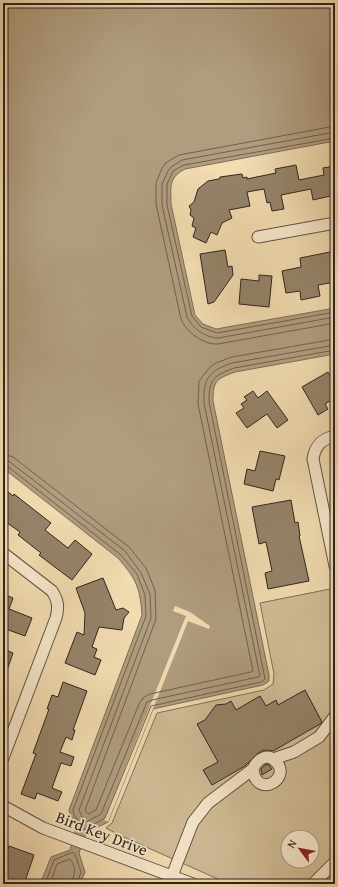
<svg xmlns="http://www.w3.org/2000/svg" width="338" height="887" font-family="'Gentium Book Plus',serif">
<rect width="100%" height="100%" fill="#f2dcb1"/>
<filter id="stains"><feTurbulence type="fractalNoise" baseFrequency=".005" numOctaves="4"/><feColorMatrix values="0 0 0 0 .2 0 0 0 0 .09 0 0 0 0 .02 0 0 0 .5 -.17"/></filter>
<radialGradient id="worn" r=".72"><stop offset=".6" stop-color="#630" stop-opacity="0"/><stop offset="1" stop-color="#630" stop-opacity=".3"/></radialGradient>
<path fill="#d1bd98" stroke="#80705b" fill-rule="evenodd" d="M335,588V865L318,884H229L117,834L106,828L112,823L157,713L264,690L273,684L274,674L260,603ZM288,837H312V861H288Z"/>
<path fill="#b09d7f" stroke="#7d6c58" d="M3,3H335V141L185,169C168,178 171,187 171,204L195,315L203,324L216,329L335,308V354L235,372C216,379 213,381 213,401L269,675V681L263,685L153,709L108,822L86,833L79,853L85,872L80,884H40L51,857L70,850C72,842 77,832 75,824C75,820 70,816 69,810L142,615C140,587 136,579 118,558L3,468Z"/>
<polygon fill="#f2dcb1" points="175,606 190,612 210,626 209,629 188,621 108,822 104,820 186,616 173,611"/>
<g fill="none" stroke-linecap="round" stroke-linejoin="round">
<g stroke="#70604e" stroke-width="1">
<path d="M335,126L179,155L167,162L162,168L156,183V204L181,319C186,332 204,345 218,344L335,323"/>
<path d="M335,132L182,160L171,167L168,171L162,184V205L187,317C192,328 206,338 218,338L335,317"/>
<polyline points="335,138 184,165 173,171 167,184 167,205 192,316 201,327 217,333 335,312"/>
<polyline points="3,454 13,457 129,547 146,568 155,590 156,619 85,810 87,813 89,814 96,810 139,704 143,698 150,694 251,672 253,671 198,404 199,381 210,367 216,363 232,357 335,339"/>
<path d="M3,460L10,462L125,551L141,573L150,594L151,618L79,810L84,821L86,822L101,814L147,702L152,700L258,677L260,676L204,403C203,378 209,371 232,363L335,345"/>
<path d="M3,465L7,466L121,555L137,574L145,595L146,616L73,810L74,815L79,822V830L82,831L105,818L151,706L261,682L265,679L209,402C209,379 213,376 234,368L335,350"/>
<polyline points="45,884 54,860 73,852 75,854 81,872 77,884"/>
<path d="M50,884L57,864L70,859C78,869 73,874 72,884"/>
</g>
</g>
<g fill="#95836a" stroke="#30231e">
<polygon points="296,165 299,180 324,175 323,168 335,166 335,195 313,200 311,189 281,195 284,209 272,211 270,202 267,203 264,189 247,192 250,206 229,210 232,218 222,223 217,235 211,232 206,243 193,237 196,228 192,226 194,218 190,215 191,210 189,206 194,202 198,189 208,181 219,179 220,177 242,174 243,178 247,177 247,179 276,173 275,169"/>
<polygon points="225,250 228,267 232,266 233,275 214,302 208,304 200,254"/>
<polygon points="335,251 335,282 318,285 320,296 301,300 300,291 286,293 282,271 301,267 300,258"/>
<polygon points="259,275 272,276 269,307 239,304 241,279 259,281"/>
<polygon points="328,372 335,384 335,398 325,404 328,409 318,415 302,387"/>
<polygon points="253,391 258,398 267,391 288,420 277,428 267,414 247,428 236,413 244,408 241,404 247,400 244,397"/>
<polygon points="260,451 285,456 279,480 276,479 273,491 244,484 247,469 255,471"/>
<polygon points="3,488 13,496 14,494 51,523 45,530 68,548 75,540 92,554 72,580 39,555 41,553 18,535 20,532 3,520"/>
<polygon points="291,500 295,523 298,522 300,536 299,536 309,581 268,589 265,573 272,571 266,542 259,544 252,507"/>
<polygon points="103,578 116,610 123,608 129,612 124,618 122,630 99,627 92,647 97,649 94,657 101,660 95,675 65,663 77,632 84,635 85,613 76,588"/>
<polygon points="3,594 13,598 9,609 32,618 25,636 3,628"/>
<polygon points="3,649 13,653 4,679 3,679"/>
<polygon points="63,682 87,691 73,730 75,730 72,740 66,737 60,752 74,757 71,766 61,763 52,788 62,792 58,801 37,793 35,799 21,794 36,754 33,753 49,709 47,709 52,695 58,697"/>
<polygon points="305,690 322,722 320,724 273,751 264,750 258,753 245,766 212,785 203,770 218,762 197,724 205,720 216,705 226,704 231,701 236,710 260,696 266,706 276,700 278,705"/>
<polygon points="268,764 272,769 262,775 261,769 265,765"/>
<polygon points="9,846 34,855 24,884 10,884 3,881 3,863"/>
</g>
<g fill="none" stroke-linecap="round" stroke-linejoin="round">
<defs>
<g id="minor">
<polyline points="258,237 335,223"/>
<path d="M335,436C321,439 315,446 313,459L335,566"/>
<path d="M3,553L52,591C58,600 59,607 56,618L3,758"/>
<polyline points="273,759 294,752 319,737 335,716"/>
<polyline points="3,806 43,828 193,884"/>
<path d="M172,876L193,822L208,803L253,769C257,760 266,753 274,760C295,777 256,801 253,769"/>
<polyline points="313,884 335,862"/>
</g>
</defs>
<use href="#minor" stroke="#605143" stroke-width="13"/>
<use href="#minor" stroke="#f7e8cc" stroke-width="11"/>
</g>
<g text-anchor="middle" dominant-baseline="central" stroke-width="3.5" stroke-linejoin="round" paint-order="stroke">
<g font-size="16" fill="#30231e" stroke="#f7e8cc">
<text transform="translate(102 833) rotate(21)">Bird Key Drive</text>
</g>
</g>
<rect width="338" height="887" fill="none" stroke="#f2dcb1" stroke-width="16"/>
<rect x="4" y="4" width="330" height="879" fill="none" stroke="#30231e" stroke-width="2"/>
<rect x="8" y="8" width="322" height="871" fill="none" stroke="#30231e"/>
<g transform="translate(300 849) rotate(302)"><circle r="19" fill="#f7e8cc" stroke="#a79986"/>
<path d="M0-3L7 15L0 10L-7 15Z" fill="#8f2418"/>
<text y="-6" font-size="11" font-weight="bold" text-anchor="middle" fill="#30231e">N</text>
</g>
<rect width="100%" height="100%" filter="url(#stains)"/>
<rect width="100%" height="100%" fill="url(#worn)"/>
</svg>
